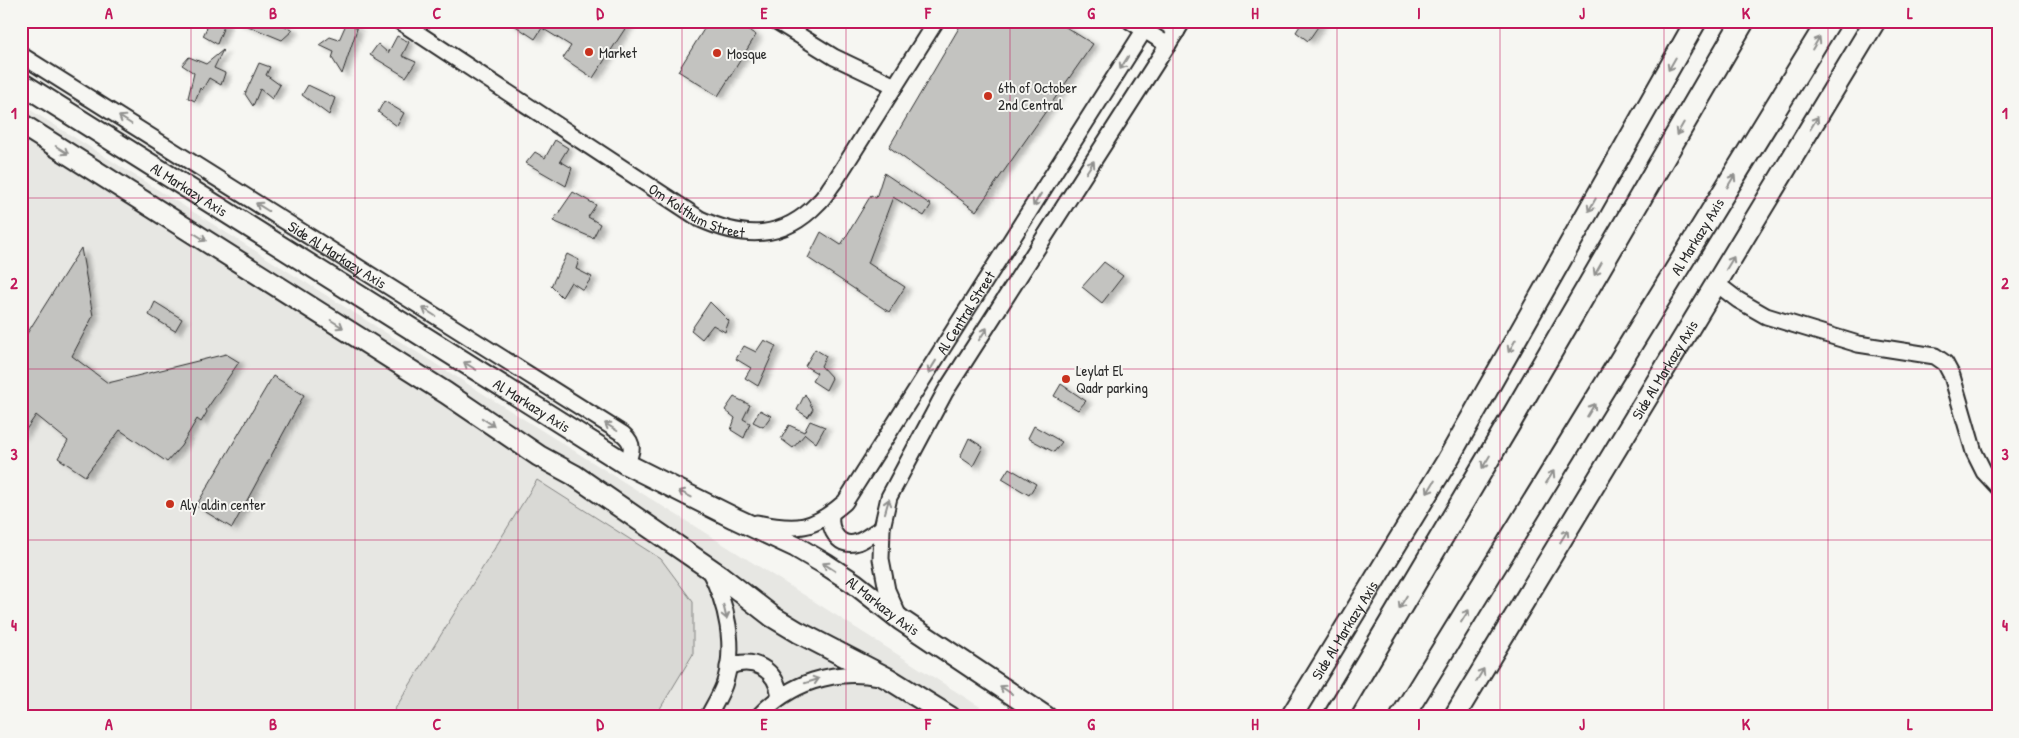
<svg xmlns="http://www.w3.org/2000/svg" width="2019" height="738" font-family="'Patrick Hand',sans-serif">
<defs>
<filter id="shadow"><feDropShadow dx="5.5" dy="3" stdDeviation="2.5" flood-color="#0004"/></filter>
</defs>
<rect width="100%" height="100%" fill="#f6f6f2"/>
<filter id="ink" filterUnits="userSpaceOnUse"><feTurbulence type="fractalNoise" baseFrequency=".02" numOctaves="2"/><feDisplacementMap in="SourceGraphic" scale="10" xChannelSelector="R" yChannelSelector="G"/><feConvolveMatrix kernelMatrix="1 2 1 2 8 2 1 2 1" color-interpolation-filters="sRGB"/></filter>
<g filter="url(#ink)">
<polygon fill="#e7e7e3" points="21,104 801,593 996,717 21,717"/>
<polygon fill="#d9d9d5" stroke="#828280" points="537,480 661,559 693,602 693,654 655,717 390,717"/>
<g fill="#c3c3c0" stroke="#2b2b2b" filter="url(#shadow)">
<polygon points="210,21 226,21 217,44 203,36"/>
<polygon points="236,21 275,21 293,30 282,40"/>
<polygon points="508,21 630,21 593,78 563,58 571,46 542,28 535,39"/>
<polygon points="709,21 735,21 756,35 718,96 678,71"/>
<polygon points="963,21 1056,21 1093,44 976,211 889,147"/>
<polygon points="1303,21 1322,21 1308,41 1296,32"/>
<polygon points="347,22 357,29 342,74 332,58 334,52 319,45 330,37 339,40"/>
<polygon points="397,36 409,42 402,56 416,62 406,77 370,55 378,44 388,53"/>
<polygon points="223,50 214,68 225,73 221,85 209,78 202,90 200,88 195,101 188,98 194,73 182,65 189,57 206,64"/>
<polygon points="259,63 270,67 266,75 280,85 272,99 260,89 253,106 245,94"/>
<polygon points="308,85 335,98 329,115 302,95"/>
<polygon points="384,101 404,113 397,126 378,112"/>
<polygon points="555,140 568,148 560,161 572,168 566,186 526,163 535,152 545,158"/>
<polygon points="884,173 931,205 924,216 893,197 868,263 905,287 889,312 808,258 821,232 841,245 871,195 876,198"/>
<polygon points="573,192 596,205 588,217 600,224 593,238 553,221"/>
<polygon points="81,248 93,316 72,356 108,383 226,354 239,362 206,410 207,412 201,422 197,419 181,446 167,462 120,430 85,476 58,458 68,441 36,415 21,437 21,343"/>
<polygon points="567,254 579,260 576,269 592,277 583,290 571,282 562,297 551,286"/>
<polygon points="1104,262 1123,276 1102,303 1082,287"/>
<polygon points="155,302 182,319 175,331 149,315"/>
<polygon points="710,302 729,321 725,332 713,325 702,339 691,330"/>
<polygon points="764,340 776,346 758,386 745,378 751,368 736,359 744,346 756,352"/>
<polygon points="815,349 826,356 821,366 832,378 826,390 812,381 817,373 805,366"/>
<polygon points="273,376 304,395 232,528 196,506"/>
<polygon points="1061,384 1086,401 1078,410 1054,396"/>
<polygon points="805,394 813,409 808,417 797,410"/>
<polygon points="734,397 750,405 743,419 750,423 744,438 731,430 735,418 725,410"/>
<polygon points="760,410 771,416 763,427 753,422"/>
<polygon points="810,421 825,427 816,443 805,434 793,448 781,439 789,425 804,432"/>
<polygon points="1034,426 1062,442 1054,452 1028,438"/>
<polygon points="969,438 983,447 973,466 960,457"/>
<polygon points="1009,468 1036,484 1029,495 1002,479"/>
</g>
<g fill="none" stroke-linecap="round" stroke-linejoin="round">
<defs>
<g id="minor">
<path id="s1" d="M399,21L700,219C744,239 783,240 818,203C825,197 829,188 835,181L936,21"/>
<polyline points="776,21 834,57 895,86"/>
<polyline points="1130,21 1168,45"/>
<polyline points="1162,21 1177,31"/>
<path id="s2" d="M21,55L623,434C635,444 632,452 626,464"/>
<polyline points="1717,284 1738,300 1766,316 1858,344 1935,356 1945,363 1952,376 1974,452 1984,472 1998,487"/>
<path d="M831,515C829,530 839,549 858,542C866,539 874,532 882,528"/>
<path id="s3" d="M757,523C797,531 813,530 845,502L1150,21"/>
<path d="M708,568C727,603 737,647 724,685C720,696 713,707 708,717"/>
<polyline points="899,617 887,590 881,559 882,528 889,497 945,392 1183,21"/>
<path d="M728,667C753,656 776,669 780,696"/>
<path d="M758,717C789,683 834,668 879,677"/>
</g>
<g id="major">
<path id="s4" d="M21,83L626,464L734,518L796,547L825,564L854,583L901,620L1046,717"/>
<polyline points="21,124 446,393 539,456 574,475 719,575 773,617 798,632 889,679 950,717"/>
<path id="s5" d="M1291,717L1447,461L1696,21"/>
<path id="s6" d="M1454,717L1875,21"/>
</g>
<g id="highway">
<polyline points="1335,717 1511,420 1743,21"/>
<path id="s7" d="M1402,717L1829,21"/>
</g>
</defs>
<use href="#minor" stroke="#2b2b2b" stroke-width="19"/>
<use href="#major" stroke="#2b2b2b" stroke-width="24"/>
<use href="#highway" stroke="#2b2b2b" stroke-width="26"/>
<use href="#minor" stroke="#f6f6f2" stroke-width="15"/>
<use href="#major" stroke="#f6f6f2" stroke-width="20"/>
<use href="#highway" stroke="#f6f6f2" stroke-width="22"/>
</g>
<defs><path id="oneway-shaft" d="M-6 0H5M1.5-3L5.5 0L1.5 3" fill="none" stroke-width="1.6" stroke-linecap="round" stroke-linejoin="round" transform="scale(1.25)"/></defs>
<g stroke="#90908e">
<use href="#oneway-shaft" transform="translate(1816 43) rotate(-59)"/>
<use href="#oneway-shaft" transform="translate(1124 63) rotate(122)"/>
<use href="#oneway-shaft" transform="translate(1672 64) rotate(120)"/>
<use href="#oneway-shaft" transform="translate(125 120) rotate(-148)"/>
<use href="#oneway-shaft" transform="translate(1814 123) rotate(-59)"/>
<use href="#oneway-shaft" transform="translate(1680 129) rotate(120)"/>
<use href="#oneway-shaft" transform="translate(62 150) rotate(32)"/>
<use href="#oneway-shaft" transform="translate(1090 167) rotate(-57)"/>
<use href="#oneway-shaft" transform="translate(1731 181) rotate(-59)"/>
<use href="#oneway-shaft" transform="translate(1037 200) rotate(122)"/>
<use href="#oneway-shaft" transform="translate(1592 205) rotate(120)"/>
<use href="#oneway-shaft" transform="translate(262 207) rotate(-148)"/>
<use href="#oneway-shaft" transform="translate(200 237) rotate(32)"/>
<use href="#oneway-shaft" transform="translate(1730 263) rotate(-59)"/>
<use href="#oneway-shaft" transform="translate(1598 269) rotate(120)"/>
<use href="#oneway-shaft" transform="translate(429 312) rotate(-148)"/>
<use href="#oneway-shaft" transform="translate(337 324) rotate(32)"/>
<use href="#oneway-shaft" transform="translate(983 334) rotate(-57)"/>
<use href="#oneway-shaft" transform="translate(1512 346) rotate(120)"/>
<use href="#oneway-shaft" transform="translate(470 366) rotate(-148)"/>
<use href="#oneway-shaft" transform="translate(932 367) rotate(122)"/>
<use href="#oneway-shaft" transform="translate(1591 410) rotate(-59)"/>
<use href="#oneway-shaft" transform="translate(488 422) rotate(34)"/>
<use href="#oneway-shaft" transform="translate(611 427) rotate(-148)"/>
<use href="#oneway-shaft" transform="translate(1486 462) rotate(121)"/>
<use href="#oneway-shaft" transform="translate(1550 477) rotate(-58)"/>
<use href="#oneway-shaft" transform="translate(1431 487) rotate(121)"/>
<use href="#oneway-shaft" transform="translate(685 494) rotate(-153)"/>
<use href="#oneway-shaft" transform="translate(887 506) rotate(-74)"/>
<use href="#oneway-shaft" transform="translate(1564 536) rotate(-59)"/>
<use href="#oneway-shaft" transform="translate(829 567) rotate(-147)"/>
<use href="#oneway-shaft" transform="translate(1403 602) rotate(121)"/>
<use href="#oneway-shaft" transform="translate(725 612) rotate(77)"/>
<use href="#oneway-shaft" transform="translate(1465 616) rotate(-58)"/>
<use href="#oneway-shaft" transform="translate(1480 675) rotate(-59)"/>
<use href="#oneway-shaft" transform="translate(812 681) rotate(-17)"/>
<use href="#oneway-shaft" transform="translate(1006 690) rotate(-146)"/>
</g>
</g>
<path fill="none" stroke="#c2185b" stroke-width="1" stroke-opacity="0.55" d="M191,21V717M355,21V717M518,21V717M682,21V717M846,21V717M1010,21V717M1173,21V717M1337,21V717M1500,21V717M1664,21V717M1828,21V717M21,198H1998M21,369H1998M21,540H1998"/>
<g fill="#c8321e" stroke="#f6f6f2" stroke-width="2">
<circle cx="589" cy="52" r="5"/>
<circle cx="717" cy="53" r="5"/>
<circle cx="988" cy="96" r="5"/>
<circle cx="1066" cy="379" r="5"/>
<circle cx="170" cy="504" r="5"/>
</g>
<g text-anchor="middle" dominant-baseline="central" stroke-width="4" stroke-linejoin="round" paint-order="stroke">
<g font-size="15" fill="#2b2b2b" stroke="#f6f6f2" text-anchor="start">
<text x="599" y="52">Market</text>
<text x="727" y="53">Mosque</text>
<text x="998" y="87">6th of October<tspan x="998" dy="17">2nd Central</tspan></text>
<text x="1076" y="370">Leylat El<tspan x="1076" dy="17">Qadr parking</tspan></text>
<text x="180" y="504">Aly aldin center</text>
</g>
<g font-size="15" fill="#2b2b2b" stroke="#f6f6f2">
<text stroke="none"><textPath href="#s4" startOffset="199">Al Markazy Axis</textPath></text>
<text stroke="none"><textPath href="#s1" startOffset="354">Om Kolthum Street</textPath></text>
<text stroke="none"><textPath href="#s7" startOffset="564">Al Markazy Axis</textPath></text>
<text stroke="none"><textPath href="#s2" startOffset="374">Side Al Markazy Axis</textPath></text>
<text stroke="none"><textPath href="#s3" startOffset="320">Al Central Street</textPath></text>
<text stroke="none"><textPath href="#s6" startOffset="406">Side Al Markazy Axis</textPath></text>
<text stroke="none"><textPath href="#s4" startOffset="604">Al Markazy Axis</textPath></text>
<text stroke="none"><textPath href="#s4" startOffset="1009">Al Markazy Axis</textPath></text>
<text stroke="none"><textPath href="#s5" startOffset="102">Side Al Markazy Axis</textPath></text>
</g>
</g>
<rect width="2019" height="738" fill="none" stroke="#f6f6f2" stroke-width="55"/>
<rect x="28" y="28" width="1964" height="682" fill="none" stroke="#c2185b" stroke-width="2"/>
<g font-size="16" text-anchor="middle" font-weight="bold" fill="#c2185b">
<text x="109" y="19">A</text>
<text x="273" y="19">B</text>
<text x="437" y="19">C</text>
<text x="600" y="19">D</text>
<text x="764" y="19">E</text>
<text x="928" y="19">F</text>
<text x="1091" y="19">G</text>
<text x="1255" y="19">H</text>
<text x="1419" y="19">I</text>
<text x="1582" y="19">J</text>
<text x="1746" y="19">K</text>
<text x="1910" y="19">L</text>
<text x="14" y="119">1</text>
<text x="2005" y="119">1</text>
<text x="14" y="289">2</text>
<text x="2005" y="289">2</text>
<text x="14" y="460">3</text>
<text x="2005" y="460">3</text>
<text x="14" y="631">4</text>
<text x="2005" y="631">4</text>
<text x="109" y="730">A</text>
<text x="273" y="730">B</text>
<text x="437" y="730">C</text>
<text x="600" y="730">D</text>
<text x="764" y="730">E</text>
<text x="928" y="730">F</text>
<text x="1091" y="730">G</text>
<text x="1255" y="730">H</text>
<text x="1419" y="730">I</text>
<text x="1582" y="730">J</text>
<text x="1746" y="730">K</text>
<text x="1910" y="730">L</text>
</g>
</svg>
